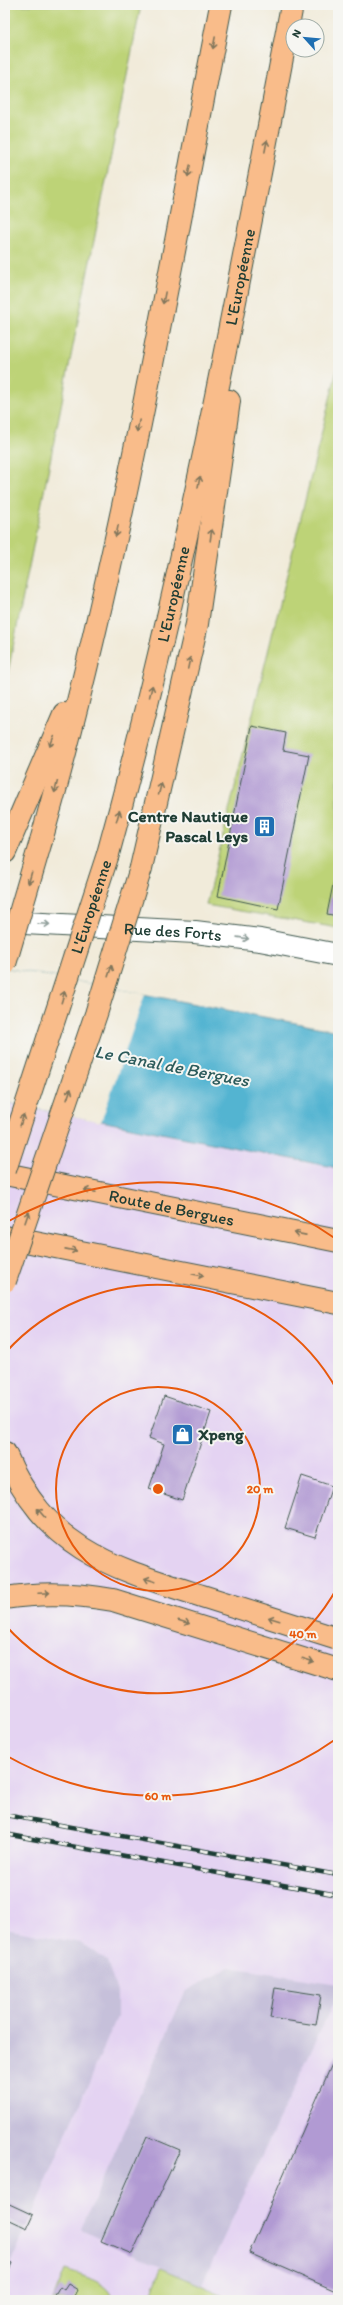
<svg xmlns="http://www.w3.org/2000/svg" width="343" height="2305" font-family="Itim,sans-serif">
<rect width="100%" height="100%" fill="#f6f6f2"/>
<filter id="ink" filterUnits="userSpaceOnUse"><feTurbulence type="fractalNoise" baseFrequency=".025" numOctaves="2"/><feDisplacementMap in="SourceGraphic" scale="8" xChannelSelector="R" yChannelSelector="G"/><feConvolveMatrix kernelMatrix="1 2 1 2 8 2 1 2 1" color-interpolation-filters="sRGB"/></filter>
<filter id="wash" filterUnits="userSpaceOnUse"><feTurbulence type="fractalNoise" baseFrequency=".012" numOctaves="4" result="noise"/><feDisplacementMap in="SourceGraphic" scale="16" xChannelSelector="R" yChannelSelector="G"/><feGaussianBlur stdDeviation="0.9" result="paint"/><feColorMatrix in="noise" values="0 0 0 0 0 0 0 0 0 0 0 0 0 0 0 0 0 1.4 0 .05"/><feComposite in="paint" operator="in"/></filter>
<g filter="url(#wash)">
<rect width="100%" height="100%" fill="#f1ebda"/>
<polygon fill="#e4d3f2" points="5,1102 338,1168 338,2300 5,2300"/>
<g fill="#c6c0da">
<polygon points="5,1929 81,1943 107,1961 117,1992 117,2017 5,2277"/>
<polygon points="229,1967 338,1984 338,1993 201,2286 81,2229 185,1992"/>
</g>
<g fill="#bdd377" stroke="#6e8856">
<polygon points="5,5 141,5 5,687"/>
<polygon points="338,366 338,928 206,905"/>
<polygon points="161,2268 235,2300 149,2300"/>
<path d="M65,2270C82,2276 108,2281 113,2300H53Z"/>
</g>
<polygon fill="#53b4d1" stroke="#397882" points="5,968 338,1031 338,1168 5,1102"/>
<polygon fill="#f1ebda" points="5,968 145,994 101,1122 5,1102"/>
<g id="blocks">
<g fill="#b19ad3">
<polygon points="252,726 286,733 283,750 309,755 278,909 218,896"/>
<polygon points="337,865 338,865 338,916 327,914"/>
<polygon points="164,1396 211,1412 182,1500 149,1489 164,1444 149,1438"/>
<polygon points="302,1476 332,1486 315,1537 285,1528"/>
<polygon points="275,1988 321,1995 316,2025 270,2018"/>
<polygon points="336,2055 338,2056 338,2292 249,2253"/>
<polygon points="147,2136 180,2150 132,2254 101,2241"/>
<polygon points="5,2202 33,2215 27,2228 8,2219 5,2221"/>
<polygon points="5,2260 12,2263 5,2279"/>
<polygon points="68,2284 78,2290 73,2300 53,2299 60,2287 64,2290"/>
</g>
</g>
</g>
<g filter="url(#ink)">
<use href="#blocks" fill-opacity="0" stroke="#3e574d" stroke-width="1"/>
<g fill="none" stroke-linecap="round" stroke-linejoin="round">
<defs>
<g id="minor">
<path id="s1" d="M5,922L195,932L260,940L338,955"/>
</g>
<g id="primary">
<path id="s2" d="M5,1174L338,1241"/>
<polyline points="5,1237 338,1303"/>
</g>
<g id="motorway">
<path d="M41,841C119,566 167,284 221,5"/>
<polyline points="5,852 64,714"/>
<path id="s3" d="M108,854C185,575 238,290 292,5"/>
<polyline points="141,868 197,624 229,401"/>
<path d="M5,1453C46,1549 110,1567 202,1596C247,1610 293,1625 338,1639"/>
<path d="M5,1598C42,1592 76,1593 113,1600L338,1670"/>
</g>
</defs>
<use href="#minor" stroke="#3e574d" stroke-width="24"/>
<use href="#primary" stroke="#3e574d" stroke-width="24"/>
<use href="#motorway" stroke="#3e574d" stroke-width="24"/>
<use href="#minor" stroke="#fff" stroke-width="22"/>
<use href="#primary" stroke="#f9bc8a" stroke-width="22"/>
<use href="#motorway" stroke="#f9bc8a" stroke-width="22"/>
<defs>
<g id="rail">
<polyline points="5,1815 338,1875"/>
<polyline points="5,1834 338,1895"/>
</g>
</defs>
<use href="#rail" stroke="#1f3d34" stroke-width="4.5"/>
<use href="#rail" stroke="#f6f6f2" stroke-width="3" stroke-dasharray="9" stroke-linecap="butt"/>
<defs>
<g id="motorway-bridge">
<polyline points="5,964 41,841"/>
<path id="s4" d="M5,1170L108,854"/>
<polyline points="5,1281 96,1014 141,868"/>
</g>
</defs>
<use href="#motorway-bridge" stroke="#3e574d" stroke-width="24" stroke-linecap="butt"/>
<use href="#motorway-bridge" stroke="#f9bc8a" stroke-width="22"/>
</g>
<defs><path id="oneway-shaft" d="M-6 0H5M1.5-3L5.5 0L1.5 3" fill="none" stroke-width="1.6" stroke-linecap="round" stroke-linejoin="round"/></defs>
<g stroke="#81765b">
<use href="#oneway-shaft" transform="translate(214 43) rotate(101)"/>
<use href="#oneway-shaft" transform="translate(266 146) rotate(-79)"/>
<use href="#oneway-shaft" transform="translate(189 171) rotate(101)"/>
<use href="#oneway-shaft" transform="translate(164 298) rotate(101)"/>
<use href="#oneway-shaft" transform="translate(138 426) rotate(101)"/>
<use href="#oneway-shaft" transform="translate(199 482) rotate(-79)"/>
<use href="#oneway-shaft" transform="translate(117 531) rotate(102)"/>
<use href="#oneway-shaft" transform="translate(211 535) rotate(-82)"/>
<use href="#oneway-shaft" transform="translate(189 663) rotate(-78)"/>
<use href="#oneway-shaft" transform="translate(151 691) rotate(-76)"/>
<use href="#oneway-shaft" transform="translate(52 741) rotate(113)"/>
<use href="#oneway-shaft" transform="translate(56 787) rotate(104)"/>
<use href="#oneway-shaft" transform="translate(160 789) rotate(-76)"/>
<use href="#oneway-shaft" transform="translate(118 816) rotate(-74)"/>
<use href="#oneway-shaft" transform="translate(30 878) rotate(106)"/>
<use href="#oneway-shaft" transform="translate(110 971) rotate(-72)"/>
<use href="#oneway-shaft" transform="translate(63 997) rotate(-73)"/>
<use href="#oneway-shaft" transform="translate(69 1094) rotate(-71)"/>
<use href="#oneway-shaft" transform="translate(22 1120) rotate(-72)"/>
<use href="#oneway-shaft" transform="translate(90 1191) rotate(-169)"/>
<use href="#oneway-shaft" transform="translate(27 1217) rotate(-71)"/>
<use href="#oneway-shaft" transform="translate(300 1234) rotate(-169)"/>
<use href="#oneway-shaft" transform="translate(71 1250) rotate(11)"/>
<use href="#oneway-shaft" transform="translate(198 1275) rotate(11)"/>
<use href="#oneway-shaft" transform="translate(41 1513) rotate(-131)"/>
<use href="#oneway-shaft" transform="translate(150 1580) rotate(-163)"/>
<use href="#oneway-shaft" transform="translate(44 1593) rotate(-3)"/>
<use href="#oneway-shaft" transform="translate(274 1619) rotate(-163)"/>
<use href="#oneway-shaft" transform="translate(184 1622) rotate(17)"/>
<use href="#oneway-shaft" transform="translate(308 1660) rotate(17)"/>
</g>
<g stroke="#8f9e9a">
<use href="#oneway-shaft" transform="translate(44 924) rotate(3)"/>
<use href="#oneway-shaft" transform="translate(243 938) rotate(8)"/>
</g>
</g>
<g fill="none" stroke="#e8590c" stroke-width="2">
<circle cx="158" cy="1489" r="102"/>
<path d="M337 1588A205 205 0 0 1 6 1626M6 1352A205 205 0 0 1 337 1390"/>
<path d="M336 1739A307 307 0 0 1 7 1756M7 1222A307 307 0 0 1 336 1239"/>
</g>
<defs>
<symbol id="building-square" viewBox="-11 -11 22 22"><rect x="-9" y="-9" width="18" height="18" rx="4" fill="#1f6fb2" stroke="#f6f6f2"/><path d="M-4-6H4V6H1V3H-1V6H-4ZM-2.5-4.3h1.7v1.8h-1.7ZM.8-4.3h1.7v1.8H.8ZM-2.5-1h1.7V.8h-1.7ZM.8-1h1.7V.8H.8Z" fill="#fff"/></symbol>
<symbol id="shop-square" viewBox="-11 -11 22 22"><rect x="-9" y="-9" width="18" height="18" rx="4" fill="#1f6fb2" stroke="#f6f6f2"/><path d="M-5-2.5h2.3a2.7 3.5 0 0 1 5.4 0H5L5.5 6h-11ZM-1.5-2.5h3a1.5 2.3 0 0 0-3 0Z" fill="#fff"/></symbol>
</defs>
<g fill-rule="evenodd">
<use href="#building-square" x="252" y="814" width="25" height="25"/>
<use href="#shop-square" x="170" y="1422" width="25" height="25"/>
</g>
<g text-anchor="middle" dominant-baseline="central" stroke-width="4" stroke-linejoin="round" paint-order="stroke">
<g font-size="17" fill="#1f3d34" stroke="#f6f6f2">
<text stroke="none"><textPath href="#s3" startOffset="592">L'Européenne</textPath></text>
<text stroke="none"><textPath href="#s3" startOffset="268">L'Européenne</textPath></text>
<text stroke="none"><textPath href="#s4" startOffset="277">L'Européenne</textPath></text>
<text stroke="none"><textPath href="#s1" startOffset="168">Rue des Forts</textPath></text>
<text stroke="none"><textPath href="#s2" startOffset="170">Route de Bergues</textPath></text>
</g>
<g font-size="17" font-weight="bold" fill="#1f3d34" stroke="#f6f6f2" text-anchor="end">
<text x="248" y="816">Centre Nautique<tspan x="248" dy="20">Pascal Leys</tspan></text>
<text x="198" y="1434" text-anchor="start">Xpeng</text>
</g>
<g font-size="18" font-style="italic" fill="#2c5b5b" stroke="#f6f6f2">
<text transform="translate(172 1066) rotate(11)">Le Canal de Bergues</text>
</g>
</g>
<circle cx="158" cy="1489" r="6" fill="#e8590c" stroke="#f6f6f2" stroke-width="2"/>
<g font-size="12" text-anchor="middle" font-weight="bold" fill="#e8590c" stroke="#f6f6f2" stroke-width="4" stroke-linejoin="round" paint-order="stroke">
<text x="260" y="1493">20 m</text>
<text x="303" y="1638">40 m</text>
<text x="158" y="1800">60 m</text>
</g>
<rect width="343" height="2305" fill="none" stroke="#f6f6f2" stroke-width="20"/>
<g transform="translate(305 38) rotate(297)"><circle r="19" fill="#f6f6f2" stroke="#a0aca6"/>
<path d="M0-3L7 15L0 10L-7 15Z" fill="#1f6fb2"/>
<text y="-6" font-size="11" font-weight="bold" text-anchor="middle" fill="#1f3d34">N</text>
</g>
</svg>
